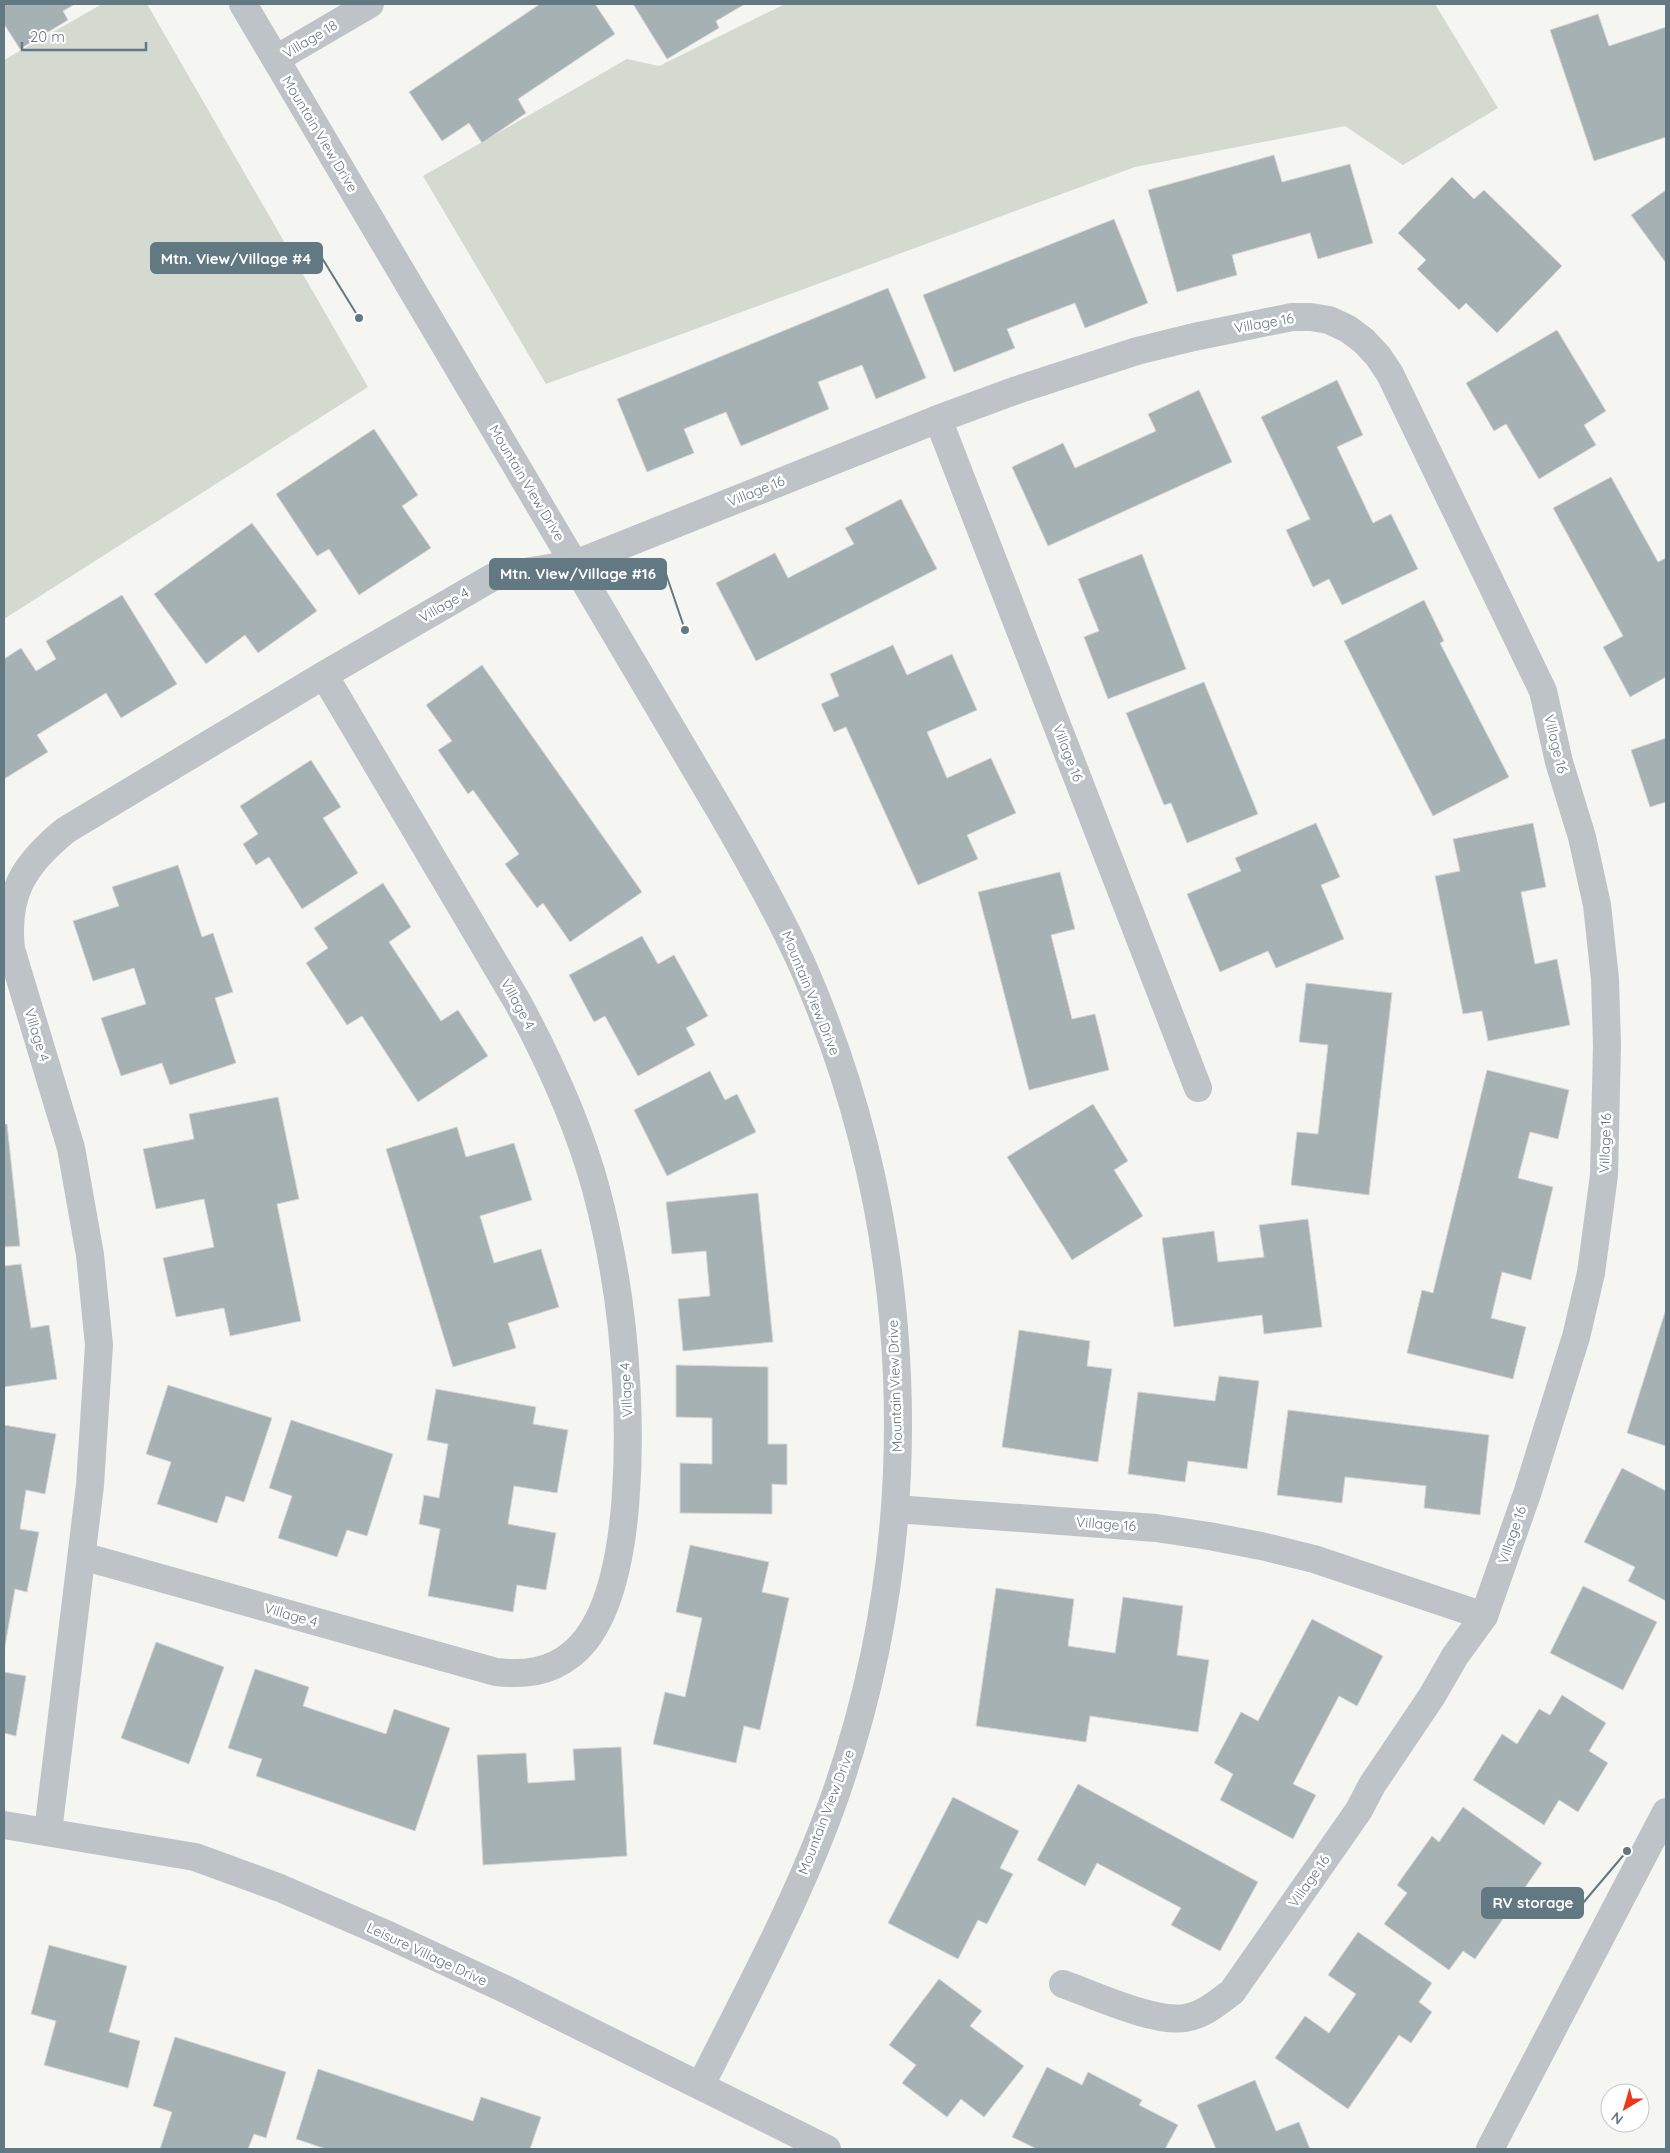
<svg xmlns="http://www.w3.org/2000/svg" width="1670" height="2153" font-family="Quicksand,sans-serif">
<rect width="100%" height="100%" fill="#f5f5f1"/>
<g fill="#d5dad0">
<polygon points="102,4 147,4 368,387 4,619 4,60"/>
<polygon points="785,4 1435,4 1498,108 1403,165 1345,126 1135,167 546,384 423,176 627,59 659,66"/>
</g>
<g fill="#a6b1b4" stroke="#d6d6d4">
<polygon points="4,4 75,4 63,11 68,20 20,49 4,24"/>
<polygon points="540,4 595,4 615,34 518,99 526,113 482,143 469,123 442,141 409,92"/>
<polygon points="633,4 745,4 716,21 719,28 667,59"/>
<polygon points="1598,14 1609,46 1666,27 1666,137 1594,161 1550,30"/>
<polygon points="1274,155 1282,182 1350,164 1373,243 1318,259 1310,233 1232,255 1237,275 1177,292 1148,190"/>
<polygon points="1452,177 1474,199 1484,190 1562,266 1497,333 1466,303 1459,310 1417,269 1426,260 1398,233"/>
<polygon points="1666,190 1666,263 1631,215"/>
<polygon points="1114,219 1148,303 1085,328 1075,303 1007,329 1015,348 954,372 923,295"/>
<polygon points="888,288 926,378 876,399 862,365 818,382 829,409 741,446 726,412 684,429 694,453 647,472 617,399"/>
<polygon points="1557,330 1606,411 1584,425 1596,445 1539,479 1506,424 1494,431 1466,383"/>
<polygon points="1337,380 1363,435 1337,447 1373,523 1391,514 1418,569 1342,605 1329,579 1313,587 1286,530 1310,519 1261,417"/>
<polygon points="1199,390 1232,462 1048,546 1012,467 1063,443 1075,468 1156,431 1148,414"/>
<polygon points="374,429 418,495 402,506 431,548 359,595 329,549 317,556 276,494"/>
<polygon points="1611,477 1658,562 1666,558 1666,677 1630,697 1603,647 1623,636 1553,508"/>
<polygon points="901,499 937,569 756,661 716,583 775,553 788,578 854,544 845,528"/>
<polygon points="252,523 317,611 258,653 245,635 206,664 154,594"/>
<polygon points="1142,554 1186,669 1108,699 1084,637 1099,631 1078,579"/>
<polygon points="122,595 177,684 121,718 106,693 37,735 48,752 4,779 4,659 21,648 36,671 56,659 46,641"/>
<polygon points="1424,600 1444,641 1440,643 1509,777 1433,816 1344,641"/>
<polygon points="893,645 907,675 952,654 977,710 927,732 947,778 991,758 1016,813 967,835 978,859 918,885 846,727 834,732 821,704 839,696 830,674"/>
<polygon points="482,665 642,892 570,942 543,903 537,908 505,864 519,854 473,790 468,794 438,750 452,741 426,705"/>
<polygon points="1204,682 1258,814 1187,843 1171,803 1164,805 1126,713"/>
<polygon points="1666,738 1666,802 1650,807 1631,750"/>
<polygon points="311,760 341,807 323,818 358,873 302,909 269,857 256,865 243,844 258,834 240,806"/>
<polygon points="1316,823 1340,877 1321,885 1344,939 1276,968 1268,951 1220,972 1187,894 1241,871 1235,858"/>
<polygon points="1533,823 1546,887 1521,892 1535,964 1557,959 1570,1025 1488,1041 1482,1011 1463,1014 1435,876 1460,871 1453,839"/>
<polygon points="178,865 202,937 213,933 233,992 215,998 236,1063 170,1085 162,1063 121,1076 101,1018 146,1004 134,968 93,981 73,921 119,906 112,887"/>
<polygon points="1060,872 1075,929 1051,935 1072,1019 1095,1014 1109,1070 1029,1090 978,892"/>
<polygon points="383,883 411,927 389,942 441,1021 458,1010 488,1056 418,1102 362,1016 347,1025 306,963 328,948 314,928"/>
<polygon points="642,936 658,964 674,955 708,1016 686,1028 695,1045 638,1076 605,1016 594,1022 569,975"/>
<polygon points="1306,983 1392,993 1369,1195 1291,1185 1297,1132 1318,1134 1328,1045 1299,1042"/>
<polygon points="1487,1070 1569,1090 1558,1139 1530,1132 1518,1178 1553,1187 1531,1280 1502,1272 1491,1318 1526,1327 1513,1379 1407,1353 1422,1290 1433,1293"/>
<polygon points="710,1071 725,1100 737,1094 756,1132 667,1176 634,1110"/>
<polygon points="278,1097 299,1199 277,1204 301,1321 230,1336 224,1308 176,1317 163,1258 214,1247 204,1199 156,1209 143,1149 194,1139 189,1114"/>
<polygon points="1093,1104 1128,1161 1114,1170 1143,1216 1072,1260 1007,1157"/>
<polygon points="4,1124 7,1124 20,1246 4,1247"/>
<polygon points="457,1127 466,1157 514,1143 532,1200 480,1216 494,1263 541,1249 559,1307 508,1323 516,1348 453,1367 386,1149"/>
<polygon points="758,1193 773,1342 683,1351 678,1299 710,1296 706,1251 672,1254 666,1202"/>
<polygon points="1308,1219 1322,1327 1264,1334 1262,1315 1174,1327 1162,1238 1214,1231 1218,1262 1264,1257 1259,1225"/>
<polygon points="21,1264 31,1328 49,1325 57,1379 4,1387 4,1266"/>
<polygon points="1666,1309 1666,1446 1627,1433"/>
<polygon points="1019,1330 1090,1341 1087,1366 1112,1369 1098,1462 1002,1447"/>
<polygon points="676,1365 768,1367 768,1444 787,1444 787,1485 772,1484 772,1514 680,1513 680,1463 712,1464 712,1418 676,1417"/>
<polygon points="1219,1376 1259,1381 1247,1469 1188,1461 1185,1482 1128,1474 1138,1392 1215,1401"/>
<polygon points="168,1385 272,1418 244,1502 226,1496 217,1523 157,1504 171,1462 146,1454"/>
<polygon points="436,1389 536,1407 533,1424 568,1430 557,1493 514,1486 508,1524 556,1533 546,1590 517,1585 513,1612 428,1596 440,1529 419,1524 424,1495 439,1498 448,1444 427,1440"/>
<polygon points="1288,1410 1489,1435 1480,1515 1424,1508 1426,1486 1345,1477 1342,1503 1277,1495"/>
<polygon points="291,1420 393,1454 367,1536 347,1530 337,1557 278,1538 292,1496 269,1488"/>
<polygon points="4,1425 56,1434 45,1494 26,1490 20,1529 39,1532 27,1592 15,1589 4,1652"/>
<polygon points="1622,1468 1666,1491 1666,1601 1628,1581 1635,1567 1584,1542"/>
<polygon points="690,1545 769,1562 762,1592 789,1598 760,1730 744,1726 736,1763 653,1744 665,1692 685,1697 702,1618 676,1612"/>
<polygon points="1583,1586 1657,1622 1623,1690 1550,1653"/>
<polygon points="996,1588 1074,1599 1068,1646 1115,1653 1123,1597 1183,1606 1177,1655 1209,1660 1198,1732 1090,1716 1086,1742 976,1726"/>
<polygon points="1312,1619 1383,1656 1357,1706 1339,1696 1293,1784 1316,1795 1293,1839 1220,1800 1233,1774 1214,1763 1241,1712 1258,1721"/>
<polygon points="156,1642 224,1667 189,1764 121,1738"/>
<polygon points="255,1669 309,1687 303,1706 386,1734 394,1709 450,1728 415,1831 256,1776 262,1759 228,1748"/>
<polygon points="4,1672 26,1676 16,1736 4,1733"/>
<polygon points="1562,1695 1606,1723 1589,1751 1608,1763 1578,1812 1559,1800 1544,1825 1473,1780 1502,1734 1517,1744 1539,1709 1550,1715"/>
<polygon points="621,1747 627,1856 483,1865 477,1755 526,1753 528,1783 575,1780 573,1749"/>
<polygon points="1078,1784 1258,1882 1220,1951 1171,1925 1181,1908 1097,1863 1085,1886 1037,1860"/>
<polygon points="953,1797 1019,1831 1000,1868 1013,1874 987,1924 978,1920 958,1959 888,1923"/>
<polygon points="1463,1807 1542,1863 1475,1959 1463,1951 1449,1970 1384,1924 1407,1893 1397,1885 1432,1836 1439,1842"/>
<polygon points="1358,1932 1432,1983 1419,2002 1432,2012 1411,2043 1399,2035 1348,2109 1275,2058 1305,2016 1329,2033 1356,1994 1328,1975"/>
<polygon points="49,1945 127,1966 109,2032 140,2041 128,2088 44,2065 56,2021 31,2014"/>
<polygon points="939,1979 982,2011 970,2026 1024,2066 984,2117 961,2099 947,2117 902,2083 916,2065 889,2045"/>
<polygon points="175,2037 286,2072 266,2138 254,2134 248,2149 160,2149 172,2112 153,2106"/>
<polygon points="1047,2067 1082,2085 1088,2072 1142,2100 1139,2105 1178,2125 1165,2149 1037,2149 1012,2137"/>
<polygon points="318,2069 473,2121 481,2097 541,2117 530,2149 326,2149 296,2139"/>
<polygon points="1255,2080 1276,2131 1299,2122 1310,2149 1216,2149 1197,2105"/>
</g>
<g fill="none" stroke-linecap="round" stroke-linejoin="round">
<g stroke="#bdc3c6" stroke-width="28">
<path d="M243,4L718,807C749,860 779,913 804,969C917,1229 929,1528 835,1796C800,1896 748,1991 701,2085"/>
<polyline points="276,59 370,4"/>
<polyline points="938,419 1198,1088"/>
<polyline points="895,1509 1156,1528 1209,1536 1261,1546 1314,1559 1484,1616"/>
<path d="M82,1556L496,1672C523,1675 549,1673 572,1654C640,1599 630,1408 622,1329C617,1282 608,1234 596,1189C578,1123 549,1060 517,1001L324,675"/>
<polyline points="4,1825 195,1857 280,1888 386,1934 505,1989 827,2149"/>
<path d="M48,1832L90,1485L99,1345L90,1255L71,1148L11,949C5,894 24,864 66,830L324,675L493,577L575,564L938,419L1017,390L1137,351L1194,337L1292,317H1311L1329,320L1348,329L1364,341L1378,356L1390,374L1543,691L1559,762L1582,837L1597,905L1605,979L1607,1045L1604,1175L1591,1273L1576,1337L1527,1494L1484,1616L1455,1656L1432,1696L1372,1785L1359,1810L1232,1992C1217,2003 1204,2015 1185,2018C1154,2023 1094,1995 1063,1984"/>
<polyline points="1490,2149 1666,1812"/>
</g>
</g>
<g text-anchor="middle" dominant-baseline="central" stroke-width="5" stroke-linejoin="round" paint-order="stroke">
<g font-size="14" fill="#627883" stroke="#fff">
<text transform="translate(310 39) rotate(-31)">Village 18</text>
<text transform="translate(320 134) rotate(59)">Mountain View Drive</text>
<text transform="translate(1264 323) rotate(-10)">Village 16</text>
<text transform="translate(527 483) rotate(59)">Mountain View Drive</text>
<text transform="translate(756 491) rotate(-22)">Village 16</text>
<text transform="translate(444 605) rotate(-30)">Village 4</text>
<text transform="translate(1556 744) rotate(76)">Village 16</text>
<text transform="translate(1068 753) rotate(69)">Village 16</text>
<text transform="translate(811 993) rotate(68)">Mountain View Drive</text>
<text transform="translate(518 1004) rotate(61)">Village 4</text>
<text transform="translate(37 1035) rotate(73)">Village 4</text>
<text transform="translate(1605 1143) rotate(-88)">Village 16</text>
<text transform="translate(895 1386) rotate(-92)">Mountain View Drive</text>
<text transform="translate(626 1390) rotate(-93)">Village 4</text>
<text transform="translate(1106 1524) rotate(4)">Village 16</text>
<text transform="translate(1512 1535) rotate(-71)">Village 16</text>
<text transform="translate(291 1615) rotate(16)">Village 4</text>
<text transform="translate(826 1812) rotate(-69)">Mountain View Drive</text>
<text transform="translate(1309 1881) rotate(-55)">Village 16</text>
<text transform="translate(427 1954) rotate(25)">Leisure Village Drive</text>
</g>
</g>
<path fill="none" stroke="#627883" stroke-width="2" d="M359 318L322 258M685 630L666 574M1627 1851L1583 1903"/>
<g fill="#627883" stroke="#fff" stroke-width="2">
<circle cx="359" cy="318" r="5"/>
<circle cx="685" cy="630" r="5"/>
<circle cx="1627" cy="1851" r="5"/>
</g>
<g fill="#627883" stroke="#627883" stroke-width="2">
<rect x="151" y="243" width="171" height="30" rx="5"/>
<rect x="490" y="559" width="176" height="30" rx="5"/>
<rect x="1482" y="1888" width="101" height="30" rx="5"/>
</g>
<g font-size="15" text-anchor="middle" font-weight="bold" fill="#fff">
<text x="236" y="264">Mtn. View/Village #4</text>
<text x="578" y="579">Mtn. View/Village #16</text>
<text x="1533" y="1908">RV storage</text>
</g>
<rect width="1670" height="2153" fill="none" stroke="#627883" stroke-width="10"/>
<g transform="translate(1625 2108) rotate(218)"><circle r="24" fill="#ffffff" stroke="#c0c9cd"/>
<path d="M0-4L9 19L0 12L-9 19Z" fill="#eb371b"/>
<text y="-8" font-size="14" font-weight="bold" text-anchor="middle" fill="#627883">N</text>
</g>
<path d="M22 42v8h124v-8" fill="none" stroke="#627883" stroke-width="2.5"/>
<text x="30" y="42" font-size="15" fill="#627883" stroke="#ffffff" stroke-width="4" paint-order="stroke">20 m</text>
</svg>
